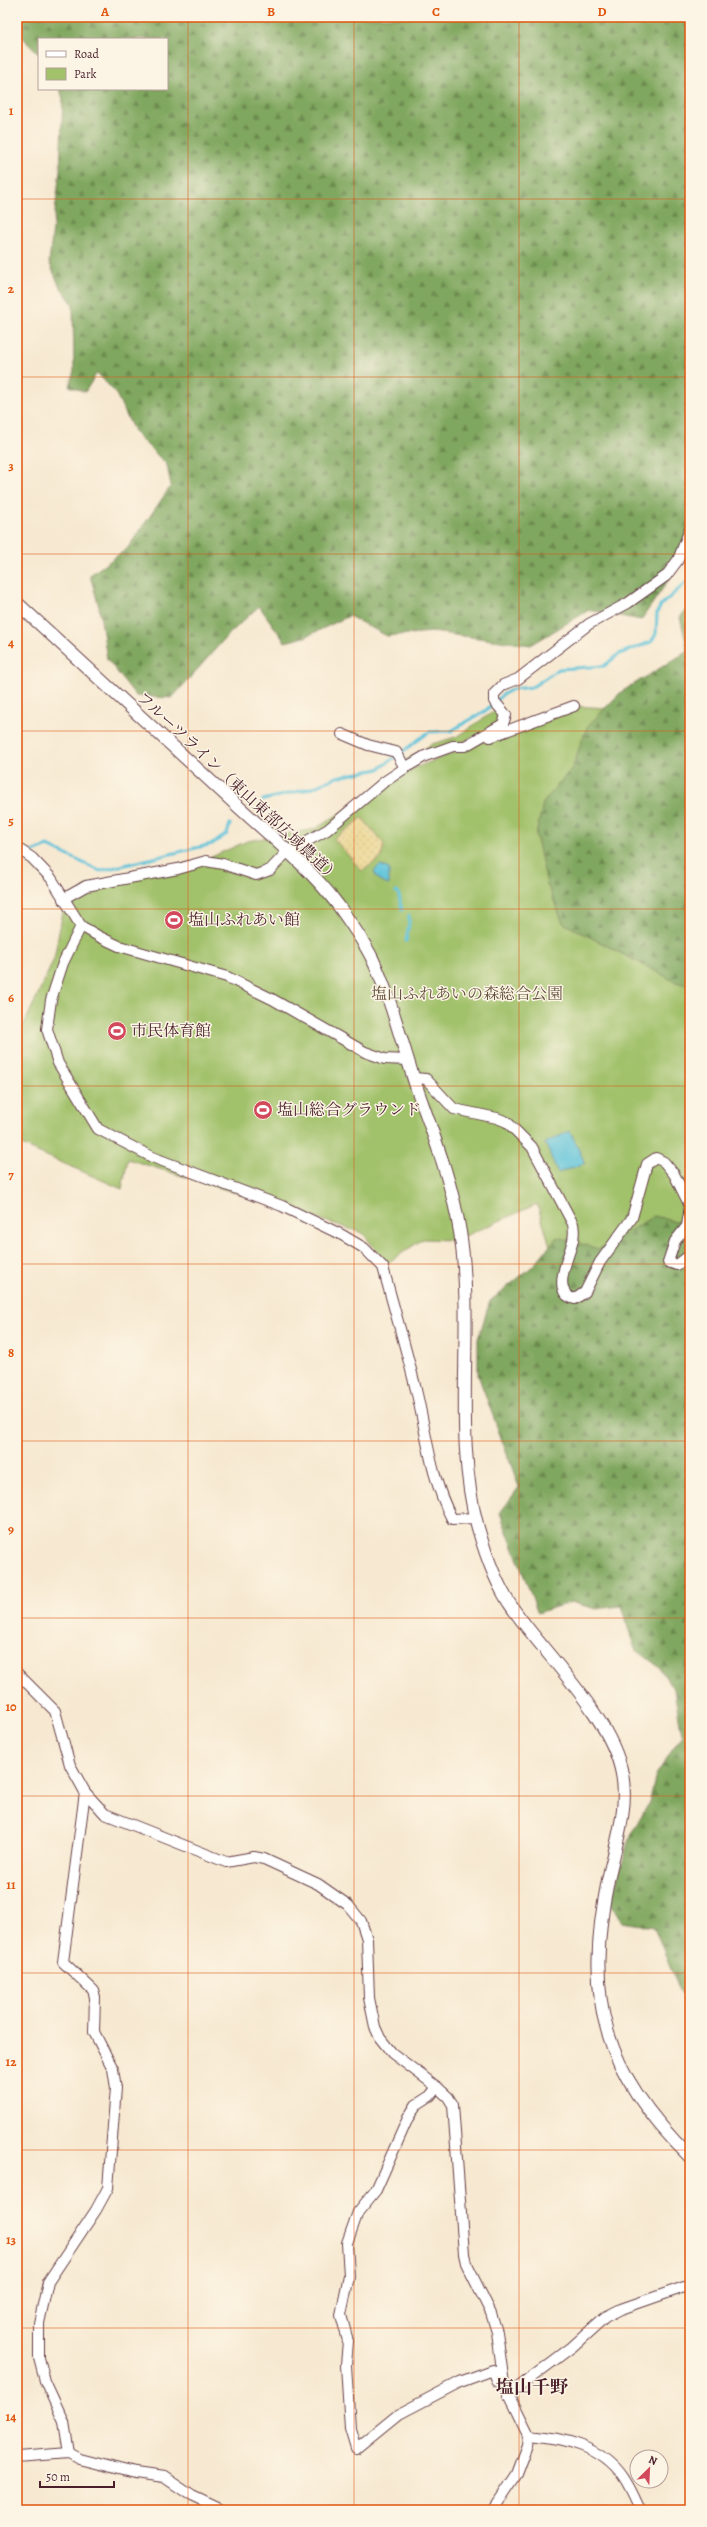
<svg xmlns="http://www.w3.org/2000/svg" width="707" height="2527" font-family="Alegreya,'Noto Serif JP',serif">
<defs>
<pattern id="forest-firs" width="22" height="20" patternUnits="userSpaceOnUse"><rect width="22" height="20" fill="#80a75e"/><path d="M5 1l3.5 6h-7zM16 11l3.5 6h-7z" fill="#6b874e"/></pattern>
<pattern id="sand-dots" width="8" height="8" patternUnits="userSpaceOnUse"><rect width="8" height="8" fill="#eeda9e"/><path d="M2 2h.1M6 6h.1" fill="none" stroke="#cebb88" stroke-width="1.8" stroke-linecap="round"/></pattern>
</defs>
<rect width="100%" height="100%" fill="#fcf5e5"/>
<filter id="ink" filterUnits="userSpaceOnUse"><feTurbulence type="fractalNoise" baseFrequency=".025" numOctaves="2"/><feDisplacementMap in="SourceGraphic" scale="8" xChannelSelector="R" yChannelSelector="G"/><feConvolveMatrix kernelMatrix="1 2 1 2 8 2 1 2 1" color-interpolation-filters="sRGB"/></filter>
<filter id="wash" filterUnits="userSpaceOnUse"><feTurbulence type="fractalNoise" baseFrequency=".012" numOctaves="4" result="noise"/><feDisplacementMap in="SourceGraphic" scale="16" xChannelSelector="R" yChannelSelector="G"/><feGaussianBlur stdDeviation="0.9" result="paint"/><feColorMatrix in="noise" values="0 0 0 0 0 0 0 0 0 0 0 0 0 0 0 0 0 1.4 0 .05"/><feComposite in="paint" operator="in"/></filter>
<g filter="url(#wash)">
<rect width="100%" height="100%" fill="#f7e9d1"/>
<g fill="#a1c16a" stroke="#76704a">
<polygon points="574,706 690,713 690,1248 561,1281 537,1204 470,1234 453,1240 423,1239 386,1264 363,1233 128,1159 122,1189 17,1143 17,1033 23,1027 54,959 63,911 86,886 207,859 247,841 315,829 412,769"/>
<polygon points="499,708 503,724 453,746 403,762 432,744 456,737"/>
</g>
<g fill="url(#forest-firs)" stroke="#656344">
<path d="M19,17H690V535L687,553L641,620L589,610L531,645L432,632L387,636L349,616L305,637L285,642L259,606L227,636L172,698L136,696L107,659L99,607L90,575L127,549L171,486L167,465L135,433L115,392L97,373L85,392L69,386L74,371L73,304L59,285L49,262L60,170L63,99L60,89H167V39H39V54C28,44 16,34 19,17Z"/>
<polygon points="690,606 690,986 676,982 563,923 547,884 536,835 543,803 572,768 587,727 621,692 688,651 680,617"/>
<polygon points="654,1216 673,1221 690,1219 690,2002 681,1993 654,1927 622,1922 610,1902 631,1835 649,1803 656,1775 682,1735 674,1690 659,1667 635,1649 621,1606 596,1609 571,1602 538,1613 500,1513 519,1487 478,1375 478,1339 490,1301 533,1266 557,1237 599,1249"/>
</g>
<polygon fill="url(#sand-dots)" stroke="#9c7c64" points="362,818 384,844 381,858 362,871 334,839"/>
<g fill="#5dc3da" stroke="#547182">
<path d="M380,865L389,869V885C383,883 376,880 374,871Z"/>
<polygon points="570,1131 585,1163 558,1173 545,1143"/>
</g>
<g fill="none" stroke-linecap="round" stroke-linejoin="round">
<g stroke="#5dc3da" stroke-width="3">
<polyline points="263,800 312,788 337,777 379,769 429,732 451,731 485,711 502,695 513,689 532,687 559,669 604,666 619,654 651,642 656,634 657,613 661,605 690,579"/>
<polyline points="30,853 48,846 100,871 212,844 227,834 230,824"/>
<polyline points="396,892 398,892 402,910"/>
<polyline points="406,941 409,924 409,915"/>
</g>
</g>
</g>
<g filter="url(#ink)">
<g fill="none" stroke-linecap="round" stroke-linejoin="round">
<defs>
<g id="minor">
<polyline points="342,734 368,745 396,752 405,768"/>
<polyline points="490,737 574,706"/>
<polyline points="17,848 32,858 51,878 81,926 100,937 119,946 227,977 272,999 365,1052 385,1059 407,1060"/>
<polyline points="63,899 86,886 178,869 206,861 223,864 256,875 270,870 287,852 327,830 384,782 405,768 425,756 453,746 465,746 503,724 506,715 494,701 494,694 503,685 518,679 589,624 628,603 666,576 678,560 690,529"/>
<path d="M81,926L63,963L51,1000L47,1029L58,1063L98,1129L152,1157L282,1206L342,1235L364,1248L383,1267C394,1309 407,1351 417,1394C427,1437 431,1479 452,1519L475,1518"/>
<path d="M414,1078L426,1079L454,1109L497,1118L507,1122L532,1147L573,1224C574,1229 574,1235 573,1240C570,1255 549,1294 575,1299L585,1292L600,1262L632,1218L647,1164L656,1158L664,1162L674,1174L690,1206L687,1226L675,1241L668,1262L677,1265L690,1255"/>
<polyline points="17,1673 55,1711 70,1765 85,1792 105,1814 226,1862 254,1857 264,1859 318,1884 348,1905 361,1921 367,1939 369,1998 375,2027 380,2038 392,2053 437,2087 448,2097 453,2105 464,2254 466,2263 491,2313 497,2332 504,2384 529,2435 528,2445 517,2474 493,2510"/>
<polyline points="437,2087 430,2096 416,2105 408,2118 376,2190 358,2212 347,2243 349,2276 341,2315 348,2341 346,2365 350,2429 356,2449 399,2414 460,2382 493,2370 497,2381 502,2383"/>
<polyline points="508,2395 572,2347 605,2317 621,2309 690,2285"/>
<path d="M529,2435C563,2438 602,2446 623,2477C630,2487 635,2499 640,2510"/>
<polyline points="69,2453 64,2422 45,2381 39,2358 39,2323 48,2282 96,2210 108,2188 116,2088 113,2069 94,2032 95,1997 93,1990 63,1962 85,1792"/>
<polyline points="17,2457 69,2453 80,2459 135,2473 164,2477 192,2496 222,2510"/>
</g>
<path id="tertiary" d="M17,603C88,668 158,733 229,798C265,832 308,865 338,905C350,922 363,940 372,958C391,998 402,1044 416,1086C433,1134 452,1182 460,1232C475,1327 452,1436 478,1528C486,1556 497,1587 514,1610C547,1657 612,1718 622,1774C629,1808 615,1846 608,1880C584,1999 603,2071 690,2157"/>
</defs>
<use href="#minor" stroke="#643d44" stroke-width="12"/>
<use href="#tertiary" stroke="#643d44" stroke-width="14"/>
<use href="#minor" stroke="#fff" stroke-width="10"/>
<use href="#tertiary" stroke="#fff" stroke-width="12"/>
</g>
</g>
<path fill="none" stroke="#e0560e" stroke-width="1" stroke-opacity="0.55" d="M188,17V2510M354,17V2510M519,17V2510M17,199H690M17,377H690M17,554H690M17,731H690M17,909H690M17,1086H690M17,1264H690M17,1441H690M17,1618H690M17,1796H690M17,1973H690M17,2150H690M17,2328H690"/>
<defs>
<symbol id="stadium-disc" viewBox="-11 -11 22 22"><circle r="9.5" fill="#d1495b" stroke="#fcf5e5"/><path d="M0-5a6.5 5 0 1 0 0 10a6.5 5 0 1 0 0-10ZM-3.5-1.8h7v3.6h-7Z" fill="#fff"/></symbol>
</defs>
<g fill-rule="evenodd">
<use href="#stadium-disc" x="163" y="909" width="22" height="22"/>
<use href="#stadium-disc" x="106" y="1020" width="22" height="22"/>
<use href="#stadium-disc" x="252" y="1099" width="22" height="22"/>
</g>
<g text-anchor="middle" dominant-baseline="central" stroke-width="3" stroke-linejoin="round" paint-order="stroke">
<g font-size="16" fill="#4a1f2b" stroke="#fcf5e5">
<text transform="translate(238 787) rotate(43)">フルーツライン（東山東部広域農道）</text>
</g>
<g font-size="16" fill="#4a1f2b" stroke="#fcf5e5" text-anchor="start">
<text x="188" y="920">塩山ふれあい館</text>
<text x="131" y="1031">市民体育館</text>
<text x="277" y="1110">塩山総合グラウンド</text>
</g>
<g font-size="16" fill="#64503e" stroke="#fcf5e5">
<text x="467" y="994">塩山ふれあいの森総合公園</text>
</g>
<g font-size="18" font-weight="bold" fill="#4a1f2b" stroke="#fcf5e5">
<text x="532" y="2387">塩山千野</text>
</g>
</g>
<rect width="707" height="2527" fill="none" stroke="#fcf5e5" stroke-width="44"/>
<rect x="38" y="38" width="130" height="52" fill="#fcf5e5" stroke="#b59f9b"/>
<rect x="46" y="51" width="20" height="6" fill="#ffffff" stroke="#b59f9b"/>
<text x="74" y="58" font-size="12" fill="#4a1f2b">Road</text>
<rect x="46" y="68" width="20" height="12" fill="#a1c16a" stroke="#b59f9b"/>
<text x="74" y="78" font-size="12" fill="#4a1f2b">Park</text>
<g transform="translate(649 2469) rotate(24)"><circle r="19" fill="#fcf5e5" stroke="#b59f9b"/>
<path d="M0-3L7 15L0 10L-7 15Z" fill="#d1495b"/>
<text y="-6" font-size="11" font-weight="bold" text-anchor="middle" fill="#4a1f2b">N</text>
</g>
<path d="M40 2481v6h74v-6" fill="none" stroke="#4a1f2b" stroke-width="2"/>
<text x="46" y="2481" font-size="12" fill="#4a1f2b" stroke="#fcf5e5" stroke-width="3" paint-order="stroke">50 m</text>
<rect x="22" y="22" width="663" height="2483" fill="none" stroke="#e0560e" stroke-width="1.5"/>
<g font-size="13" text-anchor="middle" font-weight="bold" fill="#e0560e">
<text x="105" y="16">A</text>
<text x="271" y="16">B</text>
<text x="436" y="16">C</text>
<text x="602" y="16">D</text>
<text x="11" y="115">1</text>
<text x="11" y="293">2</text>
<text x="11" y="470">3</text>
<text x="11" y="647">4</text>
<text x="11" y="825">5</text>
<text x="11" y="1002">6</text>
<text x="11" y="1179">7</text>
<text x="11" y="1357">8</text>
<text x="11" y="1534">9</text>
<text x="11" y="1711">10</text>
<text x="11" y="1889">11</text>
<text x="11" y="2066">12</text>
<text x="11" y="2244">13</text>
<text x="11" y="2421">14</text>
</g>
</svg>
